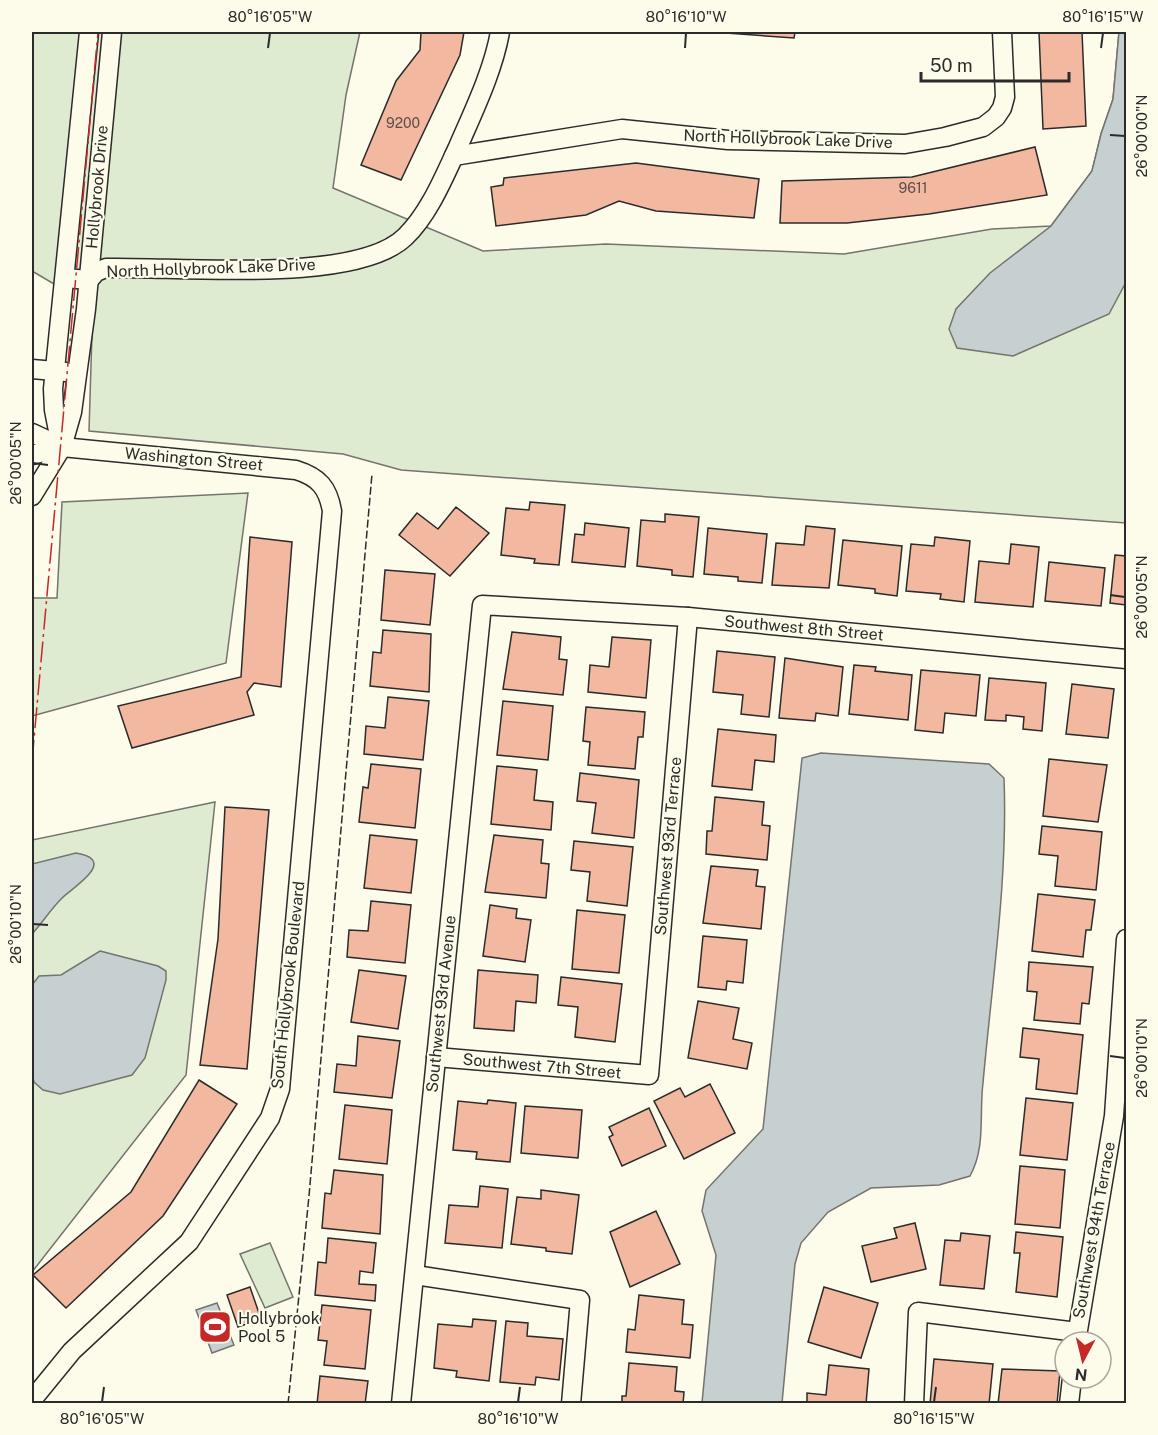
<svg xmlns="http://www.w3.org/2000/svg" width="1158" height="1435" font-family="'Public Sans',sans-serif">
<rect width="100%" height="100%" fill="#fdfbea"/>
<g fill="#deebd1" stroke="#74746e" stroke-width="1.5">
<polygon points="32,32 360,32 346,95 333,188 483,251 606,244 844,254 992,229 1051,226 1092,171 1101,134 1113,99 1119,32 1126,32 1126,523 401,470 343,454 89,431 93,300 78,287 54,284 32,271"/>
<polygon points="248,493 226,663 32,716 32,598 57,598 62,502"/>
<polygon points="215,802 186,1075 32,1272 32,840"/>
<polygon points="270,1243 293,1297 265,1308 240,1254"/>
</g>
<g fill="#c7d0d0" stroke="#74746e" stroke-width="1.5">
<polygon points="1119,32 1126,32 1126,282 1109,314 1013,356 957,348 949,329 956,309 990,273 1051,226 1092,171 1101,134 1113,99"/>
<path d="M821,753L989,764L1004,778C1008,880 992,981 983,1083C979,1115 986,1147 970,1176L939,1185L871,1188L828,1212L801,1243L795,1264L782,1403H702L716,1255L702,1211L706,1190L763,1129L802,758Z"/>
<path d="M76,853C118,860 75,886 62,898C51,909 42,923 32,934V864Z"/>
<polygon points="100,951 158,966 166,971 166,980 145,1058 132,1075 60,1094 43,1090 34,1082 32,1074 32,985 39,976 61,975"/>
<polygon points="217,1303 234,1345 212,1353 196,1310"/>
</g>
<g fill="#f2b8a0" stroke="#2b2b2b" stroke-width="1.5">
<polygon points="421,32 464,32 460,55 401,180 361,165 396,81 420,50"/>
<polygon points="712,32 795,32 794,38"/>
<polygon points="1039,32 1082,32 1086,126 1043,129"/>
<polygon points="1035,147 1047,195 929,214 847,223 780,223 782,181 912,177"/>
<polygon points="636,163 759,179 754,218 656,211 619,201 586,215 496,226 491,187 503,185 504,178"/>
<polygon points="530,502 565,505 559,565 534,563 535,559 501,555 506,508 529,510"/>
<polygon points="456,507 489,533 450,576 399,535 417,513 438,529"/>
<polygon points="665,514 699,517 693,577 672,575 672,570 637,566 641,520 665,522"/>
<polygon points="585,523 629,528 625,567 572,562 575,534 584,535"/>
<polygon points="806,526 835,529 829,588 772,585 776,543 804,545"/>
<polygon points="708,528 767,534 762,583 738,581 738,577 704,574"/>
<polygon points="250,537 292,542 281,687 254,683 247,692 254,715 132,748 118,706 241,677"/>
<polygon points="935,537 970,541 964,602 940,599 941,594 906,591 911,544 934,546"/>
<polygon points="843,540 902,546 897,596 875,593 875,589 838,585"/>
<polygon points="1011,544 1039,547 1033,607 975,602 979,561 1009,564"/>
<polygon points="1115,555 1126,556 1126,605 1110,603"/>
<polygon points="1049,562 1105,568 1101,606 1045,601"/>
<polygon points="385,570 435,574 430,625 381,620"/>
<polygon points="383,630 431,634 429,692 370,686 373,652 381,653"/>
<polygon points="512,632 561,637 559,659 567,660 563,695 503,689"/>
<polygon points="612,637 651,640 646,698 588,692 590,665 609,667"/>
<polygon points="717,651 775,657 769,717 741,714 743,695 713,692"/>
<polygon points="785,658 843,667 838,716 816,713 815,721 779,718"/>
<polygon points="854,665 876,667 875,671 912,675 908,720 849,714"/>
<polygon points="921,670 980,675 976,716 945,713 943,733 915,730"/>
<polygon points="989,678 1046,683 1042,731 1023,729 1024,717 1006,715 1006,721 985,720"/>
<polygon points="1072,684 1114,689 1108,738 1066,734"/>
<polygon points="388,697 429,701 423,760 364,754 366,726 385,728"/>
<polygon points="503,701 553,706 548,760 497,755"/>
<polygon points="586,707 645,712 643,737 638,737 635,769 588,765 590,742 583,741"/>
<polygon points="718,729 776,735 774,762 755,760 752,790 712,786"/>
<polygon points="1049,759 1107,765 1098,822 1043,816"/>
<polygon points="371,764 421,769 415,828 359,822 363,787 368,788"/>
<polygon points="497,766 537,770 534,800 553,802 551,830 491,824"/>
<polygon points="580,773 639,780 634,838 592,833 596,803 577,801"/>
<polygon points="715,797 764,802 762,825 770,826 767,860 706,854 707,831 712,831"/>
<polygon points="225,807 269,810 247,1069 200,1065 218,939"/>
<polygon points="1042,826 1102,832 1096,890 1055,886 1058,856 1039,854"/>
<polygon points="370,835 417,840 411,893 364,888"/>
<polygon points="494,835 543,840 541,863 549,864 546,898 485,892"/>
<polygon points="574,841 633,847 627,906 587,901 590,872 571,870"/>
<polygon points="711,866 758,870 756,886 765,887 761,929 703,923"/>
<polygon points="1038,894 1095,900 1091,930 1086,930 1083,957 1032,951"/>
<polygon points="371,901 411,905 405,963 347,957 349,930 368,931"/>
<polygon points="490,905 517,909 516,918 531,920 525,962 483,956"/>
<polygon points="577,910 625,915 619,973 572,969"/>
<polygon points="703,936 747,940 743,983 727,981 726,990 698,987"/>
<polygon points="1029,962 1093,967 1089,1004 1082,1003 1080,1024 1034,1020 1037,992 1027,991"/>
<polygon points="359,970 406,976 398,1029 351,1022"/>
<polygon points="478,970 538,975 536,1003 516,1001 514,1031 474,1028"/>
<polygon points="561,977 622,984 615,1042 575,1037 578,1007 558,1005"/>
<polygon points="698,1001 739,1008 733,1039 752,1043 747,1069 688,1058"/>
<polygon points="1023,1028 1083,1035 1077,1094 1036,1089 1039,1059 1020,1057"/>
<polygon points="358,1036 400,1041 392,1098 334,1092 337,1064 356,1066"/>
<polygon points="199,1080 237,1104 163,1216 66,1308 33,1275 131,1192"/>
<polygon points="710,1084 735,1133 684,1159 654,1101 680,1088 685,1097"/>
<polygon points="1026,1098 1073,1103 1067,1160 1020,1155"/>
<polygon points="488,1100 516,1103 510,1162 476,1159 477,1152 453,1150 458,1101 487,1104"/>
<polygon points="345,1105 392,1110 387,1164 339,1159"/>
<polygon points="525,1106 582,1110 578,1158 521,1153"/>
<polygon points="649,1108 666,1146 622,1166 609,1137 613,1135 609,1127"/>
<polygon points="1020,1166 1065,1170 1060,1228 1015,1224"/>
<polygon points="334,1170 383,1175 380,1234 322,1228 325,1193 331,1194"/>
<polygon points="480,1186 508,1189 502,1248 445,1243 449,1205 478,1207"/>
<polygon points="541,1190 579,1195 572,1254 546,1251 546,1248 511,1244 517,1197 541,1199"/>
<polygon points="656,1211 680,1264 630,1287 610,1232"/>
<polygon points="915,1223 926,1269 871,1282 862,1246 897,1238 894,1228"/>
<polygon points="1016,1232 1063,1237 1057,1297 1016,1292 1020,1253 1014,1253"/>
<polygon points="961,1233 990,1236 984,1289 940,1285 945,1240 960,1241"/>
<polygon points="328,1238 376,1243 373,1273 360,1271 359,1284 376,1285 375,1301 315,1295 318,1262 326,1263"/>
<polygon points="250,1287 261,1319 238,1327 227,1295"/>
<polygon points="824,1287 878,1303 861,1358 808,1342"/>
<polygon points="639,1295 684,1300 682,1324 693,1325 690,1358 626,1352 628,1329 635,1330"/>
<polygon points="322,1305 371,1310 365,1369 324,1365 327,1341 318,1340"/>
<polygon points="473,1319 496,1321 489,1381 456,1377 457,1371 434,1368 438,1324 472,1327"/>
<polygon points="506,1321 528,1323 527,1336 563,1339 559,1380 536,1377 535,1385 500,1382"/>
<polygon points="934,1359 993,1364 989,1404 930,1404"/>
<polygon points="629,1363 677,1367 675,1391 684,1392 683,1404 622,1404 622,1396 626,1396"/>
<polygon points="829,1365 869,1369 866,1404 807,1404 807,1393 826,1395"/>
<polygon points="1002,1369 1060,1371 1057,1404 998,1404"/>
<polygon points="320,1376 368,1381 365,1404 317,1404"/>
</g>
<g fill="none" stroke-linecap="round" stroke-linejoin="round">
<defs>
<g id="street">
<polyline points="454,156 622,129 728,140 905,144 945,137 983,127 996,117 1002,108 1005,97 1002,32"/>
<path d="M65,278L89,280L96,272L106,268C177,266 355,285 405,237C429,214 444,177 458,147C474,110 493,71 500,32"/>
<polyline points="32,369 66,372"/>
<polyline points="32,433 62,447"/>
<polyline points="61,446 54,410 53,389 89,32"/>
<path d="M32,455L62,447L296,470C319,477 328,488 332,511L280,1089L270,1118L189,1242L72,1351L32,1400"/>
<polyline points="32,496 62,447 72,412 86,309 112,32"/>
<polyline points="436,1057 649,1075 688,617"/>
<polyline points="415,1275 580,1300 571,1404"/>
<polyline points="1076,1342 1114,1116 1126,939"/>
<polyline points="401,1404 482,605 688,617 1126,659"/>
<polyline points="914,1404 918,1312 1077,1332"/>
<polyline points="1069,1404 1072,1378"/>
</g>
</defs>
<use href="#street" stroke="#2b2b2b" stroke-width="21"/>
<use href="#street" stroke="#fdfbea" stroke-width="18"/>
<polyline stroke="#2b2b2b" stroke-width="1.5" stroke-dasharray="8 3" stroke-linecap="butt" points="288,1404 309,1196 372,474"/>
<polyline stroke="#c62828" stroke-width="1.5" stroke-dasharray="21 4.5 3 4.5" stroke-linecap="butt" points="32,761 98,32"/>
</g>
<path fill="none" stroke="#2b2b2b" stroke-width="2" d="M268,48L270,33M685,48L686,33M1101,48L1103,33M1110,135L1125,136M33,463L48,465M1110,595L1125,597M33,924L48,925M1110,1056L1125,1058M102,1402L104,1387M518,1402L520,1387M934,1402L936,1387"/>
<defs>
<symbol id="stadium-square" viewBox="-11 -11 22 22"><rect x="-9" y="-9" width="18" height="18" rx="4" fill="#c62828" stroke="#fdfbea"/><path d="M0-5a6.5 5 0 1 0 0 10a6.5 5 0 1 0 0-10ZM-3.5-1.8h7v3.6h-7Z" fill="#fff"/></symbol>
</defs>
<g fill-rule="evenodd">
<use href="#stadium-square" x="196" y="1308" width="38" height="38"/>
</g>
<g text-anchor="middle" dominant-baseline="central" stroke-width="4.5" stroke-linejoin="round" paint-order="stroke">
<g font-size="14" fill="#5d4e48">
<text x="403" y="123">9200</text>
<text x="913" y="188">9611</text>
</g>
<g font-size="16" fill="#2b2b2b" stroke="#fdfbea">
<text transform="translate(788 139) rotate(2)">North Hollybrook Lake Drive</text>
<text transform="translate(97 187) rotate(-85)">Hollybrook Drive</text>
<text transform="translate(211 268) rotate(-2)">North Hollybrook Lake Drive</text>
<text transform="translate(194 459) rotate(5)">Washington Street</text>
<text transform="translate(804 628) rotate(5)">Southwest 8th Street</text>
<text transform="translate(668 846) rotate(-85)">Southwest 93rd Terrace</text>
<text transform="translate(288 985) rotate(-84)">South Hollybrook Boulevard</text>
<text transform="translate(441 1004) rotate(-84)">Southwest 93rd Avenue</text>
<text transform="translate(542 1066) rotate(5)">Southwest 7th Street</text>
<text transform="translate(1094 1230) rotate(-80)">Southwest 94th Terrace</text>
</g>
<g font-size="16" fill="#2b2b2b" stroke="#fdfbea" text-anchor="start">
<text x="238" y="1318">Hollybrook<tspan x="238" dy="18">Pool 5</tspan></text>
</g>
</g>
<rect width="1158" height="1435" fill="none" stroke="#fdfbea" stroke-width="66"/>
<g transform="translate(1083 1360) rotate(187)"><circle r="28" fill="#fdfbea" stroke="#a9a89e" stroke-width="1.5"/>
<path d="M0-4.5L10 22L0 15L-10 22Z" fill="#c62828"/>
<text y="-9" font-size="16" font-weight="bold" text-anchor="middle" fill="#2b2b2b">N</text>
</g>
<path d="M921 72v9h148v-9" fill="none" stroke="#2b2b2b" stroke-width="3"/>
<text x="930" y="72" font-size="18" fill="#2b2b2b" stroke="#fdfbea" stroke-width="4.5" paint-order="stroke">50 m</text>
<rect x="33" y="33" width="1092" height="1369" fill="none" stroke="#2b2b2b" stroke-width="2"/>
<g font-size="15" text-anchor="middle" fill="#2b2b2b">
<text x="270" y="22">80°16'05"W</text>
<text x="686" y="22">80°16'10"W</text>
<text x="1103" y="22">80°16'15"W</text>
<text transform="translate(1142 136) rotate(-90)" y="5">26°00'00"N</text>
<text transform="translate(16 463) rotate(-90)" y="5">26°00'05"N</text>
<text transform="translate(1142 597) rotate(-90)" y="5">26°00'05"N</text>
<text transform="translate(16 924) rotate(-90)" y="5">26°00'10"N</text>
<text transform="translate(1142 1058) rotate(-90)" y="5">26°00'10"N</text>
<text x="102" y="1424">80°16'05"W</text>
<text x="518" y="1424">80°16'10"W</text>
<text x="934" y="1424">80°16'15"W</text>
</g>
</svg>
